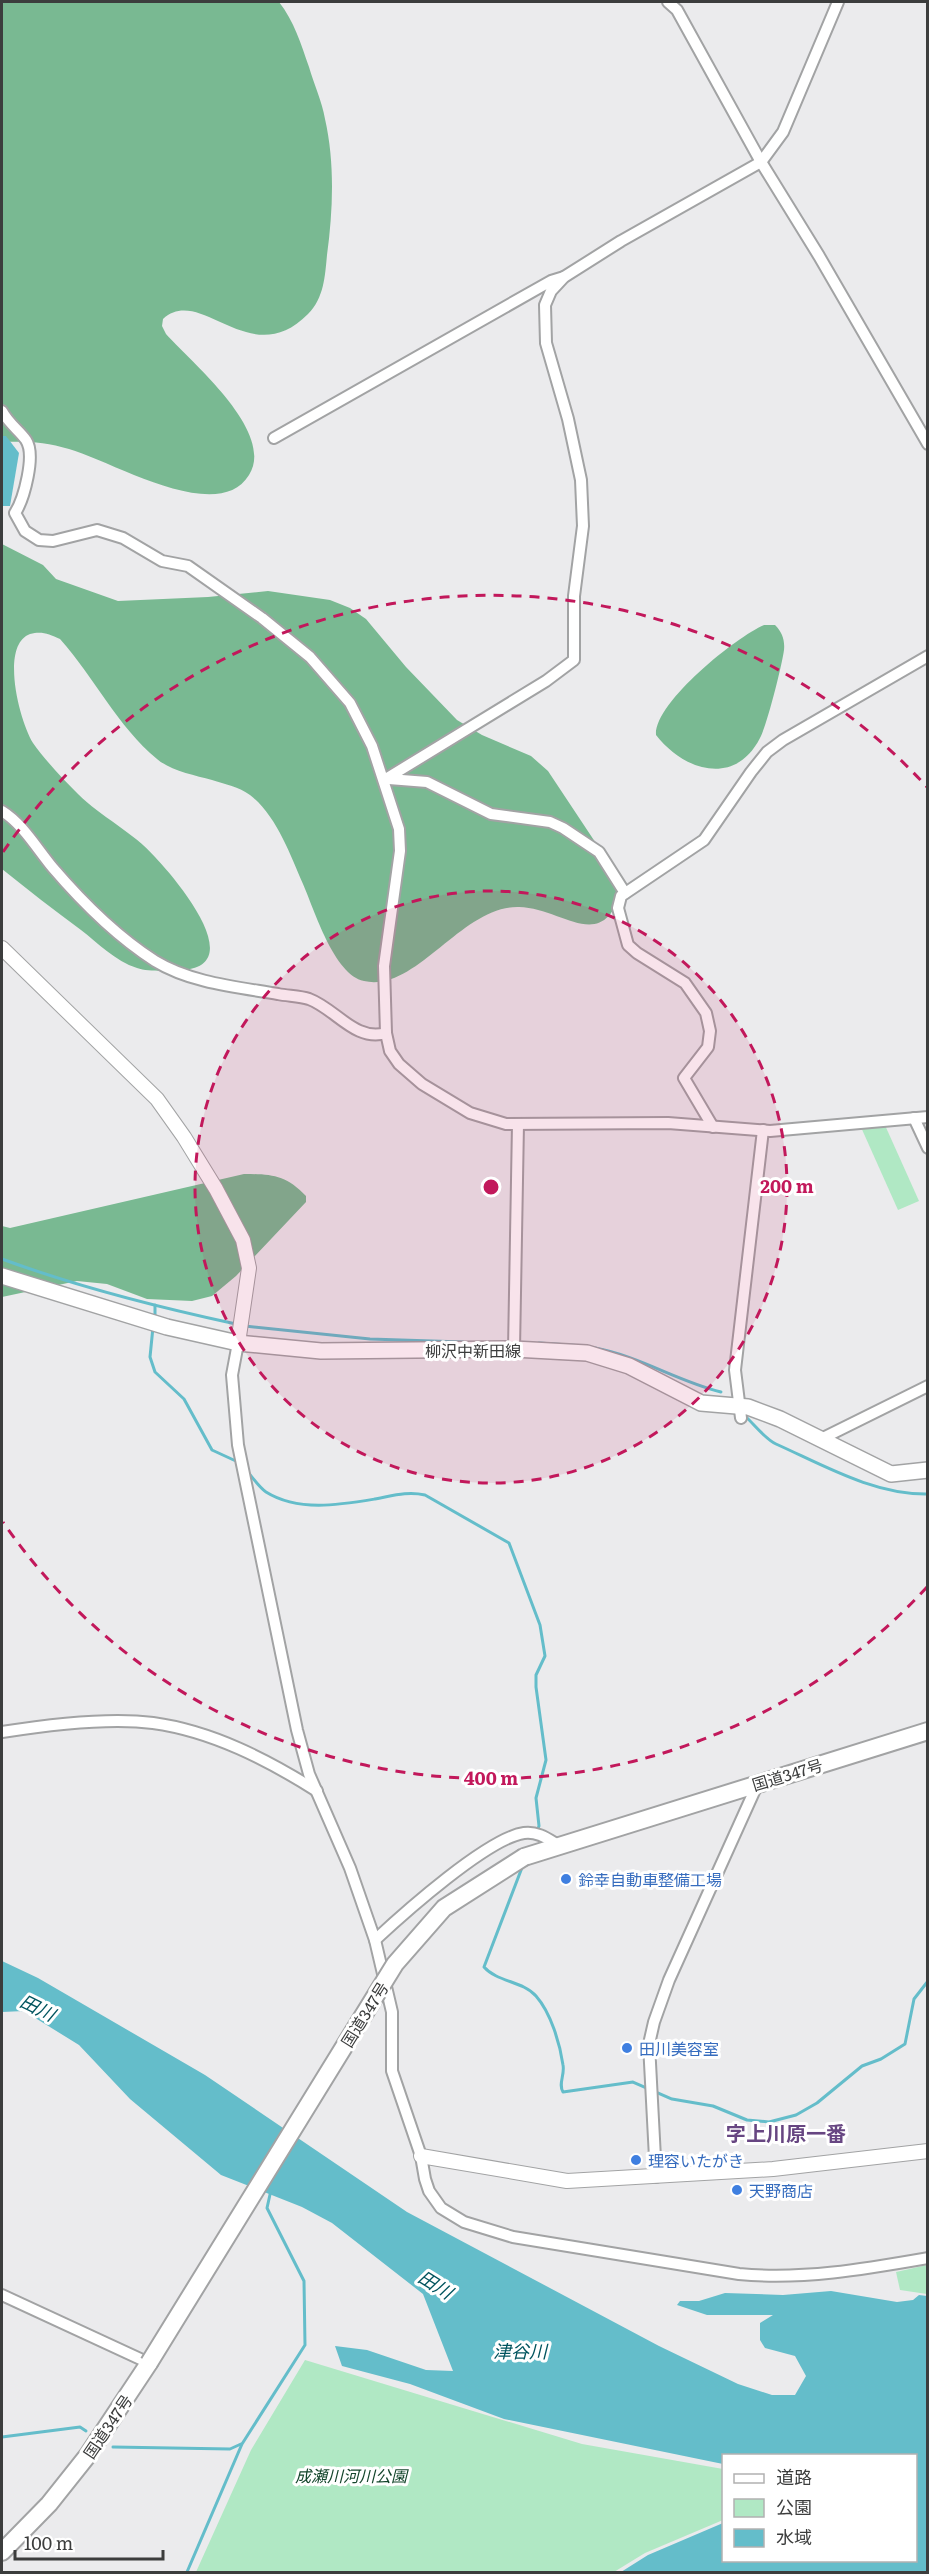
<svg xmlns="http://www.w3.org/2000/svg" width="929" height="2574" font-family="Literata,'Noto Sans JP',serif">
<rect width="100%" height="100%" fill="#ebebed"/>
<g fill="#b0e8c4">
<polygon points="884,1123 919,1201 898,1210 860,1125"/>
<polygon points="927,2265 927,2294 900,2290 896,2272"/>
<polygon points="305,2360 582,2444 723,2469 723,2520 645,2553 614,2572 196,2572 251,2450"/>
</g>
<g fill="#79b992">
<path d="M2,2H279C294,21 301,44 309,67C314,84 322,102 325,119C335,163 333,210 327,255C325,276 324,298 308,314C250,373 201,284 163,319L162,326L166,334C192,363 276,432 249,475C218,526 112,461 69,449C46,442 26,441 2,442Z"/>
<path d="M2,544L43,565L56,579L118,601L208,597L268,591L330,600L350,608L366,619L406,667L457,720L482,735L531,756L548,771L623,884C605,958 564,908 519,907C462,905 416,993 364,981C334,975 314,909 303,884C290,854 276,815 250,795C239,787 225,784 212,780C194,775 171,771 157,759C118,727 94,677 60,639C49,634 42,631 30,634C0,645 19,720 33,743C45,760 63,779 78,794C101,817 133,832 155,857C175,878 250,966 182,970C169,971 149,972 137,968C115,961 98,943 81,930C54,910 28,890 2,869Z"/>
<path d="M764,625H775C782,632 785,640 784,650C782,665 767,725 760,738C735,787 684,771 656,735C654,703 736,637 764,625Z"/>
<path d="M244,1174C271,1174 286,1175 306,1196V1202L236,1276L212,1296L192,1301L147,1299L107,1284L77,1281L2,1297V1226L10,1228Z"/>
</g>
<g fill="#64bdca">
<polygon points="2,436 6,436 19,453 10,506 2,506"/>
<polygon points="2,1961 38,1978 205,2075 407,2212 659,2346 738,2384 772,2395 795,2395 806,2376 795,2356 765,2348 760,2340 760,2323 773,2315 707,2315 677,2305 680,2301 699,2301 725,2293 783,2295 831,2291 897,2302 913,2300 919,2295 927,2296 927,2572 621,2572 648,2555 723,2523 724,2560 916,2560 916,2456 724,2456 723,2464 504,2419 410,2384 342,2366 335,2346 367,2350 426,2370 453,2371 423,2294 332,2223 302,2207 221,2175 130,2099 79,2045 24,2011 2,2012"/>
</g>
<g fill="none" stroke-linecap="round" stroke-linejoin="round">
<g stroke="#64bdca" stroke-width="3">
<path d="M2,1259C78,1287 157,1307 236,1324"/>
<polyline points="155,1318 155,1305"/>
<polyline points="245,1326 370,1339 463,1342"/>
<polyline points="153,1327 150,1357 155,1372 184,1399 212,1450 238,1462"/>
<polyline points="539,1343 583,1346"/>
<path d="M595,1348C639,1356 677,1381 721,1392"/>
<path d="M745,1416C754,1424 765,1439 776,1444C823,1465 874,1495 928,1494"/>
<path d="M247,1471C253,1478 259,1487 266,1492C298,1512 339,1505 375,1499C392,1496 407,1491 425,1495L509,1543L540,1625L545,1656L536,1675V1687L546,1760L536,1798L539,1826L537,1831"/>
<path d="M523,1865L484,1967C497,1982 523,1981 536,1996C551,2013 560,2044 563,2065C565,2075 558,2084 563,2092L633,2082L672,2099L713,2106L747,2120L769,2122L796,2115L817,2103L862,2066L881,2059L905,2044L914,1999L928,1981"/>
<polyline points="2,2437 80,2427 86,2431"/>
<polyline points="113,2447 230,2449 241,2444"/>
<polyline points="187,2572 242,2444 305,2345 304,2281 267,2208 271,2190"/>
</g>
<defs>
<g id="minor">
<polyline points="668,2 677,10 761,162 819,256 928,444"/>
<path d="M2,411C9,424 19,430 26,440C36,455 24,499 15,513L25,531L39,540L53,541L97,530L123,538L162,561L188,566L262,618L310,657L350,703L372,746L399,829L400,851L384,966L386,1033L390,1051L399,1064L422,1084L470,1113L506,1124L668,1123L770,1131L928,1117"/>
<polyline points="274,438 551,281 564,277"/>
<polyline points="389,779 427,782 491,814 550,822 563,828 599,852 625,893"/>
<polyline points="384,780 546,681 574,660 574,596 583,526 581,480 568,419 546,343 545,305 551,291 564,277 621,241 761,162 783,132 838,2"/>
<path d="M2,811C23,824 37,849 53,868C83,903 116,936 155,961C191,983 237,987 278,994C288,996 300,996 309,999C336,1009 355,1042 386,1033"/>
<polyline points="914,1118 928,1148"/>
<polyline points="713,1127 684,1078 708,1047 710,1031 706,1013 685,983 637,953 628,945 618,908 621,896 704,840 751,772 767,752 783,740 928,656"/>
<path d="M238,1343L232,1375L238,1445L297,1730L309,1774L350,1868L375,1940L392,2012V2071L421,2156L425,2179L429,2191L441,2208L464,2222L513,2237L739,2274C803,2280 865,2269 928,2258"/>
<polyline points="514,1349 518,1124"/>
<polyline points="741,1418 735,1370 763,1130"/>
<polyline points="821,1439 928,1386"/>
<path d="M2,1732C46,1725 109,1717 153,1723C212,1731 268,1760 317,1791"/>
<path d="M375,1940C404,1913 488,1838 524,1833C537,1831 548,1839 558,1845"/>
<polyline points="656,2177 649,2044 654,2022 669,1980 758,1783"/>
<polyline points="2,2295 149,2363"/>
</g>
<g id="tertiary">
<polyline points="2,948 157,1099 184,1137 216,1189 243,1240 249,1268 238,1343"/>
<polyline points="421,2156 567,2181 773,2169 928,2151"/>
</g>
<polyline id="secondary" points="2,1276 167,1327 238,1343 321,1351 514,1349 587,1353 629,1366 701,1403 748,1407 780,1419 891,1474 928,1470"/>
<g id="trunk">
<polyline points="524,1857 928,1731"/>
<polyline points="2,2552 49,2504 88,2455 149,2363"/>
</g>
</defs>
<use href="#minor" stroke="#a2a3a4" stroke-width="14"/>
<use href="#tertiary" stroke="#a2a3a4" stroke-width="16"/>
<use href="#secondary" stroke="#a2a3a4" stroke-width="18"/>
<use href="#trunk" stroke="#a2a3a4" stroke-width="20"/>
<use href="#minor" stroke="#fff" stroke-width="10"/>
<use href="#tertiary" stroke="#fff" stroke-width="14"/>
<use href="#secondary" stroke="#fff" stroke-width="15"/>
<use href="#trunk" stroke="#fff" stroke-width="16"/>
<defs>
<polyline id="trunk-bridge" points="149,2363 395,1964 444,1908 524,1857"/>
</defs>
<use href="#trunk-bridge" stroke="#a2a3a4" stroke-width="20" stroke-linecap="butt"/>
<use href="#trunk-bridge" stroke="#fff" stroke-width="16"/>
</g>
<circle cx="491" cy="1187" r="296" fill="#c2185b" fill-opacity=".12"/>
<g fill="none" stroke="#c2185b" stroke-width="3" stroke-dasharray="10 8">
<circle cx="491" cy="1187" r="296"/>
<path d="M927 1587A592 592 0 0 1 3 1522M3 852A592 592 0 0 1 927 787"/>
</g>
<g fill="#3f7fe0" stroke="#fff" stroke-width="2">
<circle cx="566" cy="1879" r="6"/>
<circle cx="627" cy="2048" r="6"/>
<circle cx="636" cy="2160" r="6"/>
<circle cx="737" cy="2190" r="6"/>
</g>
<g text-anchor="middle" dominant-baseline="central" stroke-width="6" stroke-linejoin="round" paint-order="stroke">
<g font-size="16" fill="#3c3d3d" stroke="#fff">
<text x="473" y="1350">柳沢中新田線</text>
<text transform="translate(787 1774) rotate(-17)">国道347号</text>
<text transform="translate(364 2014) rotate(-58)">国道347号</text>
<text transform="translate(107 2426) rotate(-56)">国道347号</text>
</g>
<g font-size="16" fill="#366cbe" stroke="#fff" text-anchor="start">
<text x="578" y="1879">鈴幸自動車整備工場</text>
<text x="639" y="2048">田川美容室</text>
<text x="648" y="2160">理容いたがき</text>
<text x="749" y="2190">天野商店</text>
</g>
<g font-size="16" font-style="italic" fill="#13452b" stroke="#fff">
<text x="351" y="2475">成瀬川河川公園</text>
</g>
<g font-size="18" font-style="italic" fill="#01545e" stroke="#fff">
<text transform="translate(38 2007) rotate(26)">田川</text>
<text transform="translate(436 2284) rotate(32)">田川</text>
<text x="520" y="2350">津谷川</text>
</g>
<g font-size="20" font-weight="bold" fill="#674682" stroke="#fff">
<text x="786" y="2132">字上川原一番</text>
</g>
</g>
<circle cx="491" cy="1187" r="9" fill="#c2185b" stroke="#fff" stroke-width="3"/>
<g font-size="18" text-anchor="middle" font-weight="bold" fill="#c2185b" stroke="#fff" stroke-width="6" stroke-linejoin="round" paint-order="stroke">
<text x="787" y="1193">200 m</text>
<text x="491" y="1785">400 m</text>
</g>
<rect width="929" height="2574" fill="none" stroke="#3c3d3d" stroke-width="6"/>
<rect x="722" y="2454" width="195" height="108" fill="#ffffff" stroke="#b1b1b1" stroke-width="1.5"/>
<rect x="734" y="2474" width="30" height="9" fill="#ffffff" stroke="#b1b1b1" stroke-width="1.5"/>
<text x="776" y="2484" font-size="18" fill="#3c3d3d">道路</text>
<rect x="734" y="2499" width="30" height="18" fill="#b0e8c4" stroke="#b1b1b1" stroke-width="1.5"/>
<text x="776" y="2514" font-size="18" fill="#3c3d3d">公園</text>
<rect x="734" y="2529" width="30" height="18" fill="#64bdca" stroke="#b1b1b1" stroke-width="1.5"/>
<text x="776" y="2544" font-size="18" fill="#3c3d3d">水域</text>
<path d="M15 2550v9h148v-9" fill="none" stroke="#3c3d3d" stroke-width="3"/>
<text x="24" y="2550" font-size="18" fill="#3c3d3d" stroke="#ffffff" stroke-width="4.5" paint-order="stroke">100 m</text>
</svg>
